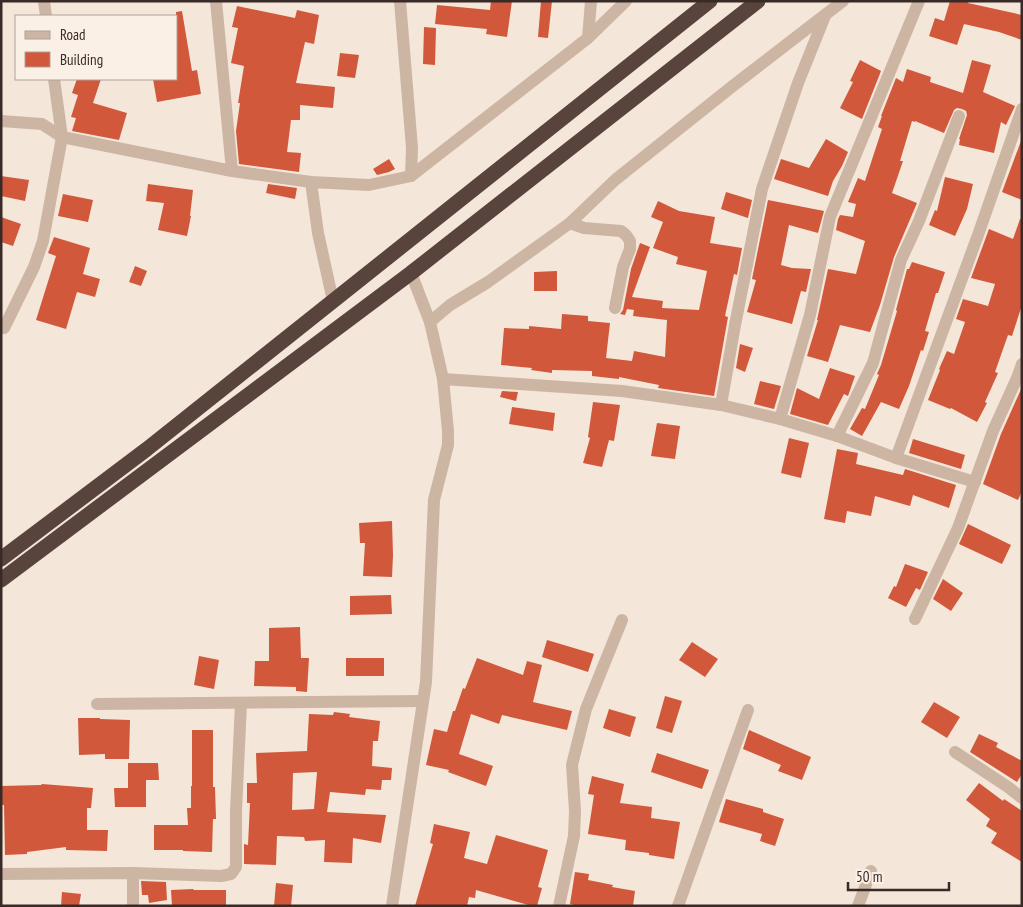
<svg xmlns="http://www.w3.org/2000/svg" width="1023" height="907" font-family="'PT Sans Narrow',sans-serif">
<rect width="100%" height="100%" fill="#f4e6d9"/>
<g fill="#d1583b" fill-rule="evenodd">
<polygon points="491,1 512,1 507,37 486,34 487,29 435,24 437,5 490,10"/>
<polygon points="541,1 552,1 548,38 538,37"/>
<polygon points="950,1 968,1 968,3 1022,15 1022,40 999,32 964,24 957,45 929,36 935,18 944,21"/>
<polygon points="237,6 295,18 297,10 319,15 314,44 305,42 296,83 335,87 333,108 300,105 300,120 291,120 287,152 301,153 299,172 239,164 236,131 240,103 238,103 244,66 231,63 238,28 232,27"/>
<polygon points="182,11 192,71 197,70 201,94 157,102 153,79 176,79 176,12"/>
<polygon points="424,27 436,28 435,65 423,64"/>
<polygon points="340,53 359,55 355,78 337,76"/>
<polygon points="860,60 881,71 862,119 840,108 853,82 850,81"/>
<polygon points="972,60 991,65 983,92 1015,106 1006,125 1001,122 994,153 959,145 960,139 959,139 967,115 966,111 962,109 957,108 954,110 944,133 915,121 915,122 912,121 900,161 903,161 892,193 917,203 894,257 880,305 870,332 840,325 828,362 807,356 818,320 817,320 828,269 856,274 865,241 836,230 838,219 840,215 853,217 856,204 848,202 858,178 865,181 882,129 878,127 882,116 881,116 896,78 903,82 907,69 931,77 930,82 963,93"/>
<polygon points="77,79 101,79 93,103 127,113 119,140 72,131 76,118 71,117 78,95 72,93"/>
<polygon points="826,139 848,152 842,166 833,181 828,196 774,179 781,159 809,168"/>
<polygon points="1021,141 1022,141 1022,200 1002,192"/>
<polygon points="389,159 395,169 389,172 377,175 373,169"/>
<polygon points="1,176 29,180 25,201 1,196"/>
<polygon points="945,177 973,184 967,209 955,236 929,225 935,210 937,211"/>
<polygon points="148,184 193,190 190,216 191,216 187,236 158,230 164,203 146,201"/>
<polygon points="268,184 297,188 295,199 266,193"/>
<polygon points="726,192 752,200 748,218 721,209"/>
<polygon points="63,194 93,200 88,222 58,216"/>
<polygon points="768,200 824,211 818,233 789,225 781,265 792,268 811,269 806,292 801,291 792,324 747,312 756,280 752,279"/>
<polygon points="658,201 679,211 715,217 710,243 742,248 737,275 734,274 725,316 728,317 714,396 658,388 659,385 619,377 619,379 592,376 592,371 552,370 552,373 531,370 532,368 501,365 504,328 529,329 529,326 561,329 562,314 588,316 588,321 610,323 606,358 632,361 634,351 665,357 667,320 633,316 634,310 627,309 625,315 620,314 623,310 631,269 640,243 650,247 632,297 663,301 662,308 699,310 707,271 676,264 678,257 653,248 663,222 651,217"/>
<polygon points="1,217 21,224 13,246 1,242"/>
<polygon points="1020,219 1022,219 1022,305 1012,336 1008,335 995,372 998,373 985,402 987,403 977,422 951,408 950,409 928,400 940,370 939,369 947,351 954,354 965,322 956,319 963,299 988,306 995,284 971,278 989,229 1013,239"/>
<polygon points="54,237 90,248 83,274 100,279 95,297 77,292 66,329 36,320 56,256 48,253"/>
<polygon points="912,262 945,272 938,293 936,293 925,331 929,332 923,351 921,350 909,386 899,409 881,402 862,436 850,429 862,408 865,409 879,375 877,374 881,365 897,311 896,310 907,269 909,269"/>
<polygon points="135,266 147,271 141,286 129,282"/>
<polygon points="557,271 557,291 534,291 534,272"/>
<polygon points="740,344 753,348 745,372 736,368"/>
<polygon points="830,368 855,376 848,396 844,394 828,425 790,414 797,388 819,399"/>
<polygon points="760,381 781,386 774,409 754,404"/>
<polygon points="1022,387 1022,491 1018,500 983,484 1001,434"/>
<polygon points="502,391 518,392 516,401 500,397"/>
<polygon points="593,402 620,405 614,441 609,440 602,467 583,463 590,438 588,437"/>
<polygon points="512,407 555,413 553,431 509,424"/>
<polygon points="657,423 680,426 675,459 651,456"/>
<polygon points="789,438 809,443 801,478 781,473"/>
<polygon points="913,439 965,455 961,469 909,453"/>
<polygon points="837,449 858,453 856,464 903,475 905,469 956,485 949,508 913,495 910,506 875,496 871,516 847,511 845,523 824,519"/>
<polygon points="392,521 393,555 392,577 363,576 365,543 360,543 359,523"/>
<polygon points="968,524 1011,545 1002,564 959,544"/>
<polygon points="905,564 928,572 920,590 916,588 906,607 888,598 894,586 896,587"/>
<polygon points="943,579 963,593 951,611 933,599"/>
<polygon points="391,595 392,614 350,615 350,596"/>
<polygon points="300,627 301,658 309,658 307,692 296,691 296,687 254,686 255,661 269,661 269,628"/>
<polygon points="547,640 594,654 588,672 542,657"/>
<polygon points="692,642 718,659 705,677 679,660"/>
<polygon points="199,656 219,660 214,689 194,685"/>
<rect x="346" y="658" width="38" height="18"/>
<polygon points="477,658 523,675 527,661 542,665 533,702 572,711 567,730 502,715 499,724 471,714 459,754 493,766 486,786 448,772 449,770 426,765 434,729 447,732 453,711 455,711 463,688 465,689"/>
<polygon points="665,696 682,701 672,733 656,728"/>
<polygon points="934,702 960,717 947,738 921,722"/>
<polygon points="609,709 636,717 630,737 603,728"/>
<path d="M334,712L350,714L349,717L380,721L378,741H373L372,766L392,768L391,780H382L381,790L366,789L365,795L330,792L327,812L386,815L381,843L353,838L352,863L324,862L325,840L305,841L304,837L277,836L276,865L244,864V844L248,845L250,803H247V783H257L256,753L307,751L309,714L333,715ZM317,772L314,809L292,810L293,773Z"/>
<polygon points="78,718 100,718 100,719 130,720 129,759 105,759 105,754 79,755"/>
<polygon points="192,730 213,730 213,787 215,787 216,819 213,819 212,852 183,851 183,850 154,850 154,825 188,825 187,808 191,808 191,786 192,786"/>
<polygon points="749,730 811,757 802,780 778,771 781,765 743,749"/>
<polygon points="979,734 998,743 996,747 1022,761 1022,774 1017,782 970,752"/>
<polygon points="657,753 709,770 702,789 651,772"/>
<polygon points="128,763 158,763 159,780 146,780 146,807 115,807 114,788 128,788"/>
<polygon points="592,776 624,784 620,803 652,807 651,818 680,822 674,859 649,855 649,853 625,850 626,840 588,834 594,795 588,794"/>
<polygon points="979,783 1003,801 1004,799 1022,811 1022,862 991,843 997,833 986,826 990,819 966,800"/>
<polygon points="42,784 93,788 91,808 87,808 87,830 108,830 107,851 66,850 66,847 27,852 27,854 5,855 4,805 1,805 1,786 41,785"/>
<polygon points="726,799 763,809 763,812 784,819 775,846 760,841 762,834 719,822"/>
<polygon points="434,824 470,832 464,858 487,864 496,835 548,850 538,887 542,888 537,906 532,906 476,890 475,898 469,897 467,906 415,906 433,844 430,843"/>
<polygon points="575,872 589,874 588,880 613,885 612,887 635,891 633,906 579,906 570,904"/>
<polygon points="141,881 166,882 167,900 149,903 148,895 142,895"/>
<polygon points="276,883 293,885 291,906 274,906"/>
<polygon points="193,889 194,890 226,890 226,906 172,906 171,890"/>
<polygon points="62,892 81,894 79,906 61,906"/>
</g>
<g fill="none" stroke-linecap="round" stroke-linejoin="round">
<g stroke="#cdb5a4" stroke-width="12">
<polyline points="44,1 46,16"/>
<polyline points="216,1 232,171"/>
<polyline points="400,1 412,148 411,176"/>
<polyline points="588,38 591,1"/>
<polyline points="1,121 42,124 62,137 232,171 311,182 369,185 411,176 588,38 626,1"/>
<polyline points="311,182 318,233 333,301"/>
<polyline points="570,223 584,228 621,231 626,235 630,241 630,249 623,267 615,308"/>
<polyline points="430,322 450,305 488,282 570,223 615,180 734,85 843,1"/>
<polyline points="4,328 34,267 43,241 62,137 54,79"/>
<polyline points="443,379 622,391 721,405 780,419 837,436 896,458 975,482"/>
<polyline points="721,405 735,325 762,189 798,83 825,16"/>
<polyline points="780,419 810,315 830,217 919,1"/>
<polyline points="837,436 873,363 901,260 919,221 959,116"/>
<polyline points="896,458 978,235 1022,109"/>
<polyline points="915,619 958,528 993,431 1017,378 1022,364"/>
<polyline points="97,704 423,701"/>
<polyline points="955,752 1008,787 1022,798"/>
<polyline points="1,874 133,873 221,876 231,874 236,867 236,811 241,703"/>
<polyline points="133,906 133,873"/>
<polyline points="392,906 426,682 434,500 448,445 448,431 443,379 430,322 411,273"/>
<polyline points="559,906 574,836 575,811 572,765 586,709 622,620"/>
<polyline points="678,906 748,710"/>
<polyline points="858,906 871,871"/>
</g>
<g stroke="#59443d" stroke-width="15">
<polyline points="1,559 147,449 710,1"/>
<polyline points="1,580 411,273 758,1"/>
</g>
</g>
<rect width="1023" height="907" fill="none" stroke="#382b27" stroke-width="5"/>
<rect x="15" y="15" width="162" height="65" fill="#fbf0e6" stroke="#ada19a"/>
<rect x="25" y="31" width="25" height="8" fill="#cdb5a4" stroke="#ada19a"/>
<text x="60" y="40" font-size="15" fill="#382b27">Road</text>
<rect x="25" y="52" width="25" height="15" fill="#d1583b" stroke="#ada19a"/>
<text x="60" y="65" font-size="15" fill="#382b27">Building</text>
<path d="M848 882v8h101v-8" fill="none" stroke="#382b27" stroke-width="2.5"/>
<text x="856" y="882" font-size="15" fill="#382b27" stroke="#fbf0e6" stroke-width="4" paint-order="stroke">50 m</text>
</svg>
